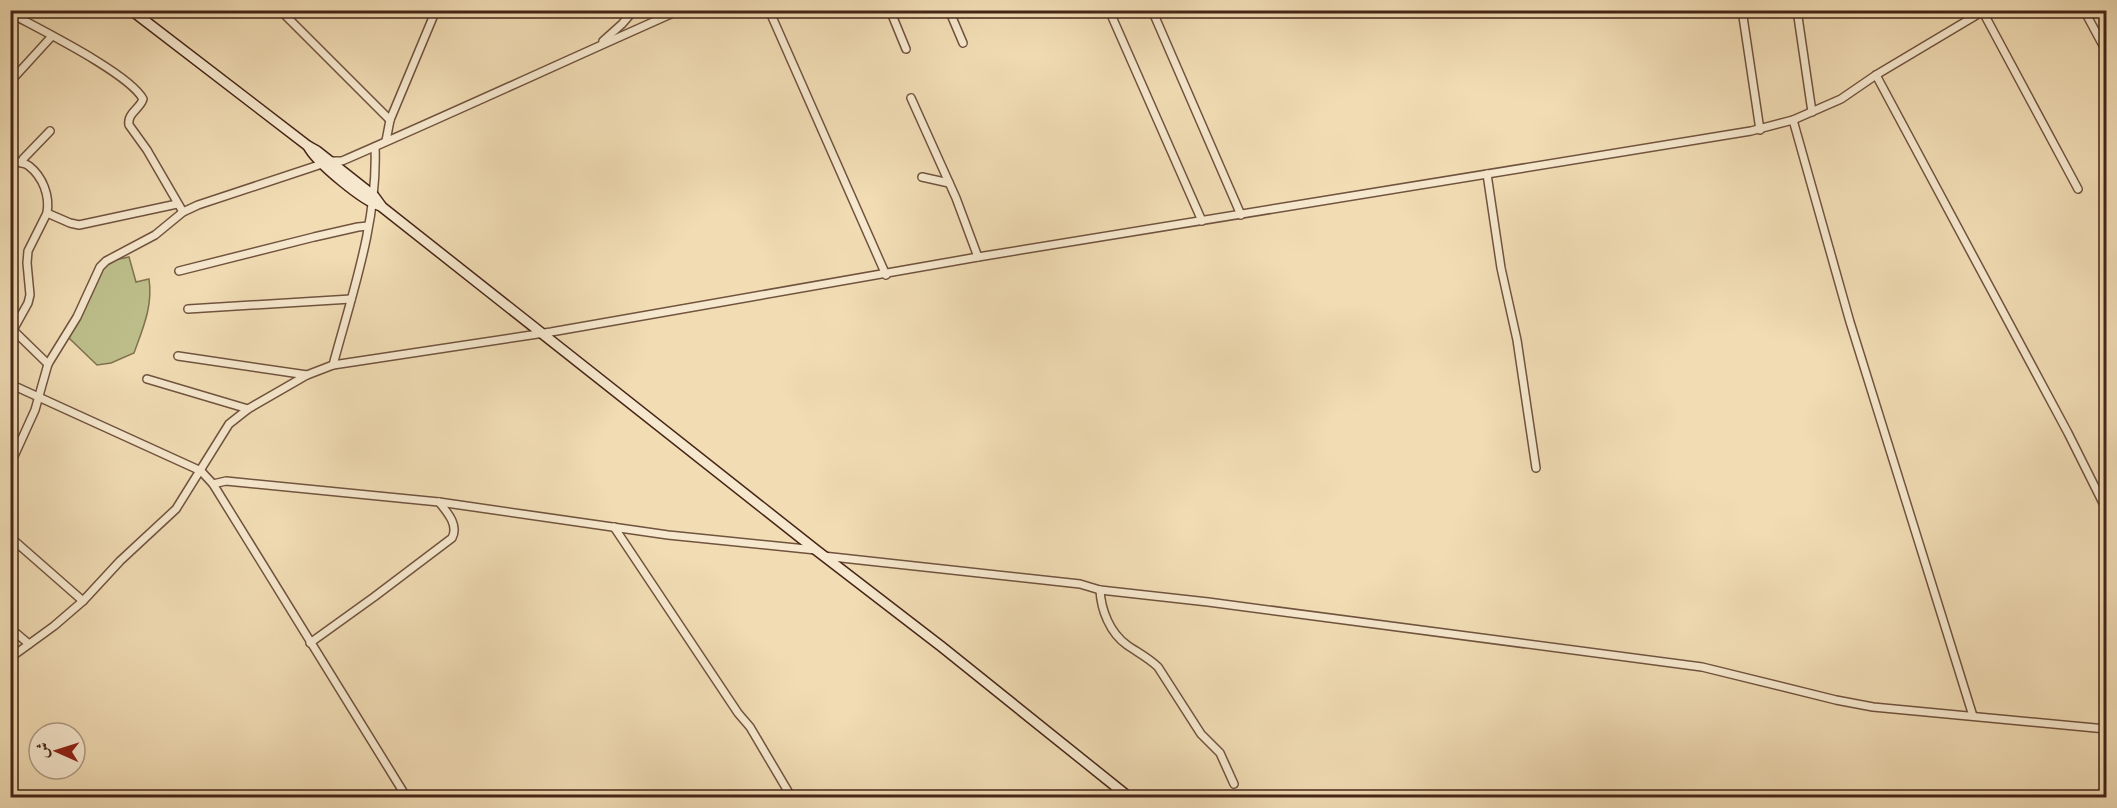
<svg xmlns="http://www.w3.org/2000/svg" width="2117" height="808" font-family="Cardo,Amiri,serif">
<rect width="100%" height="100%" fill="#f1dcb4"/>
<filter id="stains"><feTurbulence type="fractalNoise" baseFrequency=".00333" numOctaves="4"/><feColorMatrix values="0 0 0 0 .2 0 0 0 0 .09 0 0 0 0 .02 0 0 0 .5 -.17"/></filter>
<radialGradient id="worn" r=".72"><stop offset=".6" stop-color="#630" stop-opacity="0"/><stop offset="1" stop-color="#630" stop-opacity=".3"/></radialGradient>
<path fill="#bdbf8b" stroke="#827251" stroke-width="1.5" d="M129,257L136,282L149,279C153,306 143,328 134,353L111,363L97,365L69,338L103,266L110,261Z"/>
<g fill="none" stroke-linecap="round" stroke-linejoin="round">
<defs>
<g id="street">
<polyline points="280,10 390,120"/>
<polyline points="769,10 886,275"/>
<polyline points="890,10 906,49"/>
<polyline points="949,10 963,43"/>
<polyline points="1109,10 1202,221"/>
<polyline points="1152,10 1241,215"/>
<polyline points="1742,10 1760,130"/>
<polyline points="1797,10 1812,112"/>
<polyline points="2084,10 2106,51"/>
<polyline points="1983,12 2078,189"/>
<path d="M10,13C39,29 129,73 143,99C140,109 127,113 129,125L147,150L183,212"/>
<polyline points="603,41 622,24 634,10"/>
<polyline points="1876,75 2068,433 2105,507"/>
<polyline points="10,82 52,36"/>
<polyline points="911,98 956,198 978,257"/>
<polyline points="1793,120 1850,322 1973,716"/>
<polyline points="386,141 390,120 436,10"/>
<path d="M10,161C17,162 24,162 29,166C43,177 50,196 47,213"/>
<polyline points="22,163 23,159 50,131"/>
<polyline points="1487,174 1501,268 1517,340 1536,468"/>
<polyline points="922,177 949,183"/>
<polyline points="179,271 314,237 358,227 368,226"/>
<polyline points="188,309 351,299"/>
<polyline points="10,328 13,330 28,303 30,295 27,263 28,251 47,213 70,223 79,225 177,204"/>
<polyline points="13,330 48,364"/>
<polyline points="178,356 307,375"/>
<polyline points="333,365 551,332 978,257 1751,131 1793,120 1841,99 1876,75 1985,10"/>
<polyline points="147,379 248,409"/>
<polyline points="10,384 201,471 213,484 407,798"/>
<path d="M10,465L35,410L48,364L77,317L100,267L106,261L155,235L183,212L198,205L331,161H342C455,112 567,60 680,10"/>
<polyline points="213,484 226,481 439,502 668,535 816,550"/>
<polyline points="614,527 738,713 750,727 792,798"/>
<polyline points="10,537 83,601"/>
<polyline points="823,556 1080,584 1100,590 1208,602 1702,667 1836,700 1873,707 2106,729"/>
<path d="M1100,590C1101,610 1110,633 1127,645C1137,652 1149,658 1158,667L1201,734L1220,753L1234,784"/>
<polyline points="10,628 29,644"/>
<path d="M310,643L374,597L452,538C459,525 447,512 439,502"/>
<path d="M10,658L54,626L83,601L120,561L176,509L229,424L248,409L307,375L333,365C352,294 378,221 375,147"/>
</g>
<g id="secondary">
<polyline points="131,10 308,146 317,151 374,196 382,207 816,550 942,647 1130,798"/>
<path d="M308,146C316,162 364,202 381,206"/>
</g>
</defs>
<use href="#street" stroke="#71533e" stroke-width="10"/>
<use href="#secondary" stroke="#462517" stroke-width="12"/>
<use href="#street" stroke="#f6e8ce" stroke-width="7"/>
<use href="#secondary" stroke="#f6e8ce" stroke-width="9"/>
</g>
<rect width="2117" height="808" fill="none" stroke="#f1dcb4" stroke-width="36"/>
<rect x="12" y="12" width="2093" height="784" fill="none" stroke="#462517" stroke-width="3"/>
<rect x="18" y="18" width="2081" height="772" fill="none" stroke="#462517" stroke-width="1.5"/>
<g transform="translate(57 751) rotate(273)"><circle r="28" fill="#f6e8ce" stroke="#b09a85" stroke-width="1.5"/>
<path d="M0-4.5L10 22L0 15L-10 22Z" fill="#8f2418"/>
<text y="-9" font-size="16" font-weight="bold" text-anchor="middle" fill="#462517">ش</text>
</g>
<rect width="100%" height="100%" filter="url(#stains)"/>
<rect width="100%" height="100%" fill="url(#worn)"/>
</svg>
